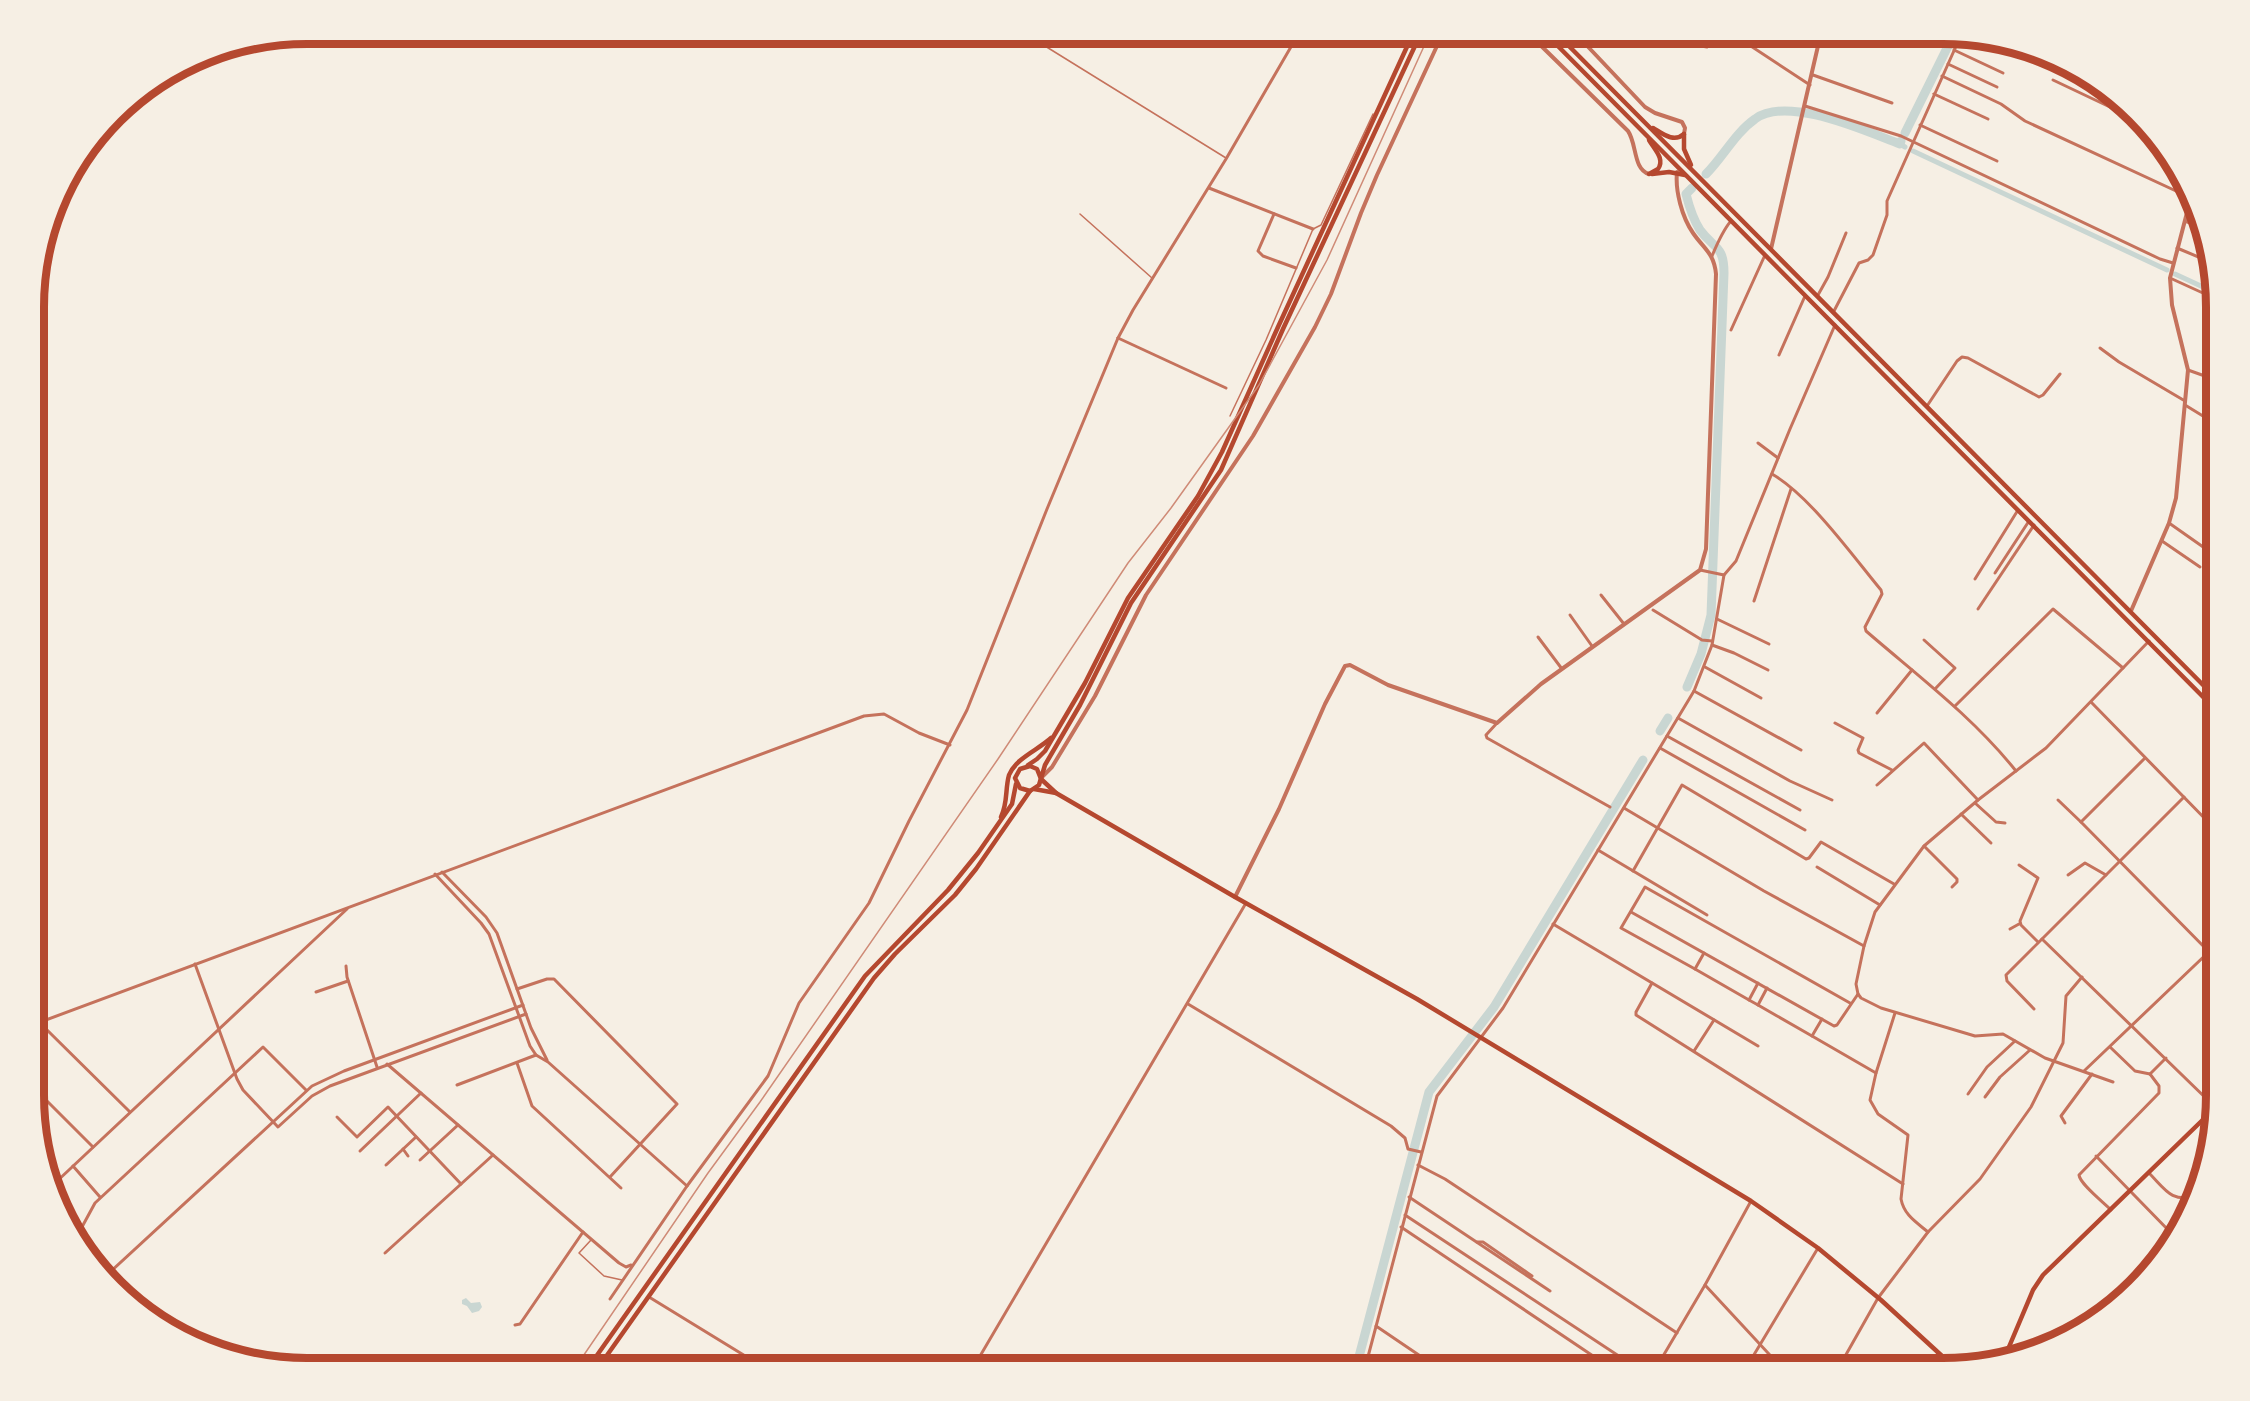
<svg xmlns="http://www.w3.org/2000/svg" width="2250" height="1401" font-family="Jost,sans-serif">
<rect width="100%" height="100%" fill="#f6efe4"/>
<polygon fill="#c9d6d2" points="466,1298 471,1303 480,1302 482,1307 479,1311 472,1313 467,1306 462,1304 462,1300"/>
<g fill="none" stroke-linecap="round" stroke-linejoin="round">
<g stroke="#c9d6d2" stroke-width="5">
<polyline points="1900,144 1905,147"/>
<polyline points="1913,151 2167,270"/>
<polyline points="2175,274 2216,293"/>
</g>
<g stroke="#c9d6d2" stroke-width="9">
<polyline points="1905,133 1954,34"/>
<path d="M1706,174C1723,157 1735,133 1755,119C1787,95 1865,131 1900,144L1901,141"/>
<path d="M1687,687L1701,654L1711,615L1724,273C1724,245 1714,249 1700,230C1693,219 1689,206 1686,194L1692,188"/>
<polyline points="1660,731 1668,718"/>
<polyline points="1356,1368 1429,1092 1494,1007 1643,760"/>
</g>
<g stroke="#c5725c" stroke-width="1.5">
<polyline points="1024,33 1226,158"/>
<polyline points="1080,214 1152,278"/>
<polyline points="1230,416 1266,340 1313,229 1321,225 1373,114"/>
<polyline points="591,1240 579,1253 604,1276 622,1280"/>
</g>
<g stroke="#c5725c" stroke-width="3">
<polyline points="1683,33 1701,46 1707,47 1719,33"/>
<polyline points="1731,33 1810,85"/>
<polyline points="1954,50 2003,73"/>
<polyline points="1948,64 1997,87"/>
<polyline points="1813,75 1892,103"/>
<polyline points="1942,76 2001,104 2025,121 2189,197"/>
<polyline points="2053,80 2131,117"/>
<polyline points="1934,94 1988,119"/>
<polyline points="1805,106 1901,136 2160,259 2173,263"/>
<polyline points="1920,125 1997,161"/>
<polyline points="1209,188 1313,229"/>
<polyline points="1274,214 1258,251 1263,256 1296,268"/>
<polyline points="2185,221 2197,226"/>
<polyline points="2177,248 2208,261"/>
<path d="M1712,256C1717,244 1723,230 1731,221"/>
<polyline points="2170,278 2216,299"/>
<polyline points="1818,295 1828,277 1846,233"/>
<polyline points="1834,311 1859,263 1868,260 1873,255 1887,215 1887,201 1891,192 1961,35"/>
<polyline points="1731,330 1765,255"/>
<polyline points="1118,338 1226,388"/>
<polyline points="2100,348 2119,362 2185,401"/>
<polyline points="1779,355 1805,296"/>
<polyline points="2188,370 2216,380"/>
<polyline points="2185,405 2216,424"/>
<polyline points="1927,406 1957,361 1962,357 1968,358 2039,397 2043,395 2060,374"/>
<polyline points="1758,443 1778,458"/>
<path d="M1772,474C1810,496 1852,555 1881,590L1882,594L1865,627L1866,631C1918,676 1973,717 2016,771"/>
<polyline points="2169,523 2216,556"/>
<polyline points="2162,541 2200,567"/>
<polyline points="1700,570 1724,575"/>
<polyline points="1995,573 2029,521"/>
<polyline points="1975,579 2018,510"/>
<polyline points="1601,595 1624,624"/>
<polyline points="1754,601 1791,489"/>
<polyline points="1978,609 2034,525"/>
<polyline points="1653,610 1702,640 1712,641"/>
<polyline points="1570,615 1592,646"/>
<polyline points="1717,619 1769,644"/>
<polyline points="1538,637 1562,669"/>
<polyline points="1924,640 1955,668 1935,689"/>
<polyline points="1712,645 1734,653 1768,670"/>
<polyline points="1705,667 1761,698"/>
<polyline points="1694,691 1801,750"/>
<polyline points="2091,702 2216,830"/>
<polyline points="1955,706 2053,609 2123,668"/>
<polyline points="1877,713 1912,670"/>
<polyline points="1678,718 1790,781 1832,800"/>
<polyline points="1497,723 1486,735 1487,738 1610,807"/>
<polyline points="1835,723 1863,738 1858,750 1859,753 1892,770"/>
<polyline points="1667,736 1800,810"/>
<polyline points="1660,748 1805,830"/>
<polyline points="2145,758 2081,822 2216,959"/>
<polyline points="1877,785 1924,743 1978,800"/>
<polyline points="2058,800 2081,822"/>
<polyline points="1975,803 1996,822 2005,823"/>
<polyline points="1624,808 1764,891 1864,946"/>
<polyline points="1961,814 1991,843"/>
<polyline points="1924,846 1957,879 1957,882 1952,887"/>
<polyline points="1598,850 1707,915"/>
<polyline points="2019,865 2038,878 2020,921 2021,925 2038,942"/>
<polyline points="1817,867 1880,905"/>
<polyline points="1633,871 1682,785 1806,859 1809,858 1821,842 1894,884"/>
<polyline points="442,872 486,917 497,933 531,1028 547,1060"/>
<polyline points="435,874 481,923 489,934 530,1046 536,1055 548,1062 687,1186"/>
<polyline points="2068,875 2085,863 2106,875"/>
<polyline points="1631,912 1834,1026 1837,1025 1858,994"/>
<polyline points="1553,924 1758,1046"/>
<polyline points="2010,929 2019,924"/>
<polyline points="2042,939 2215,1107"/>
<polyline points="1704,953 1695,969 1749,1000"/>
<polyline points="195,964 237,1079 243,1090 278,1127 312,1096 330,1086 526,1014"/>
<polyline points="346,966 347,977 377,1067"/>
<polyline points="1695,969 1621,928 1645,887 1850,1003"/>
<polyline points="1652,983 1636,1012 1636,1015 1903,1184"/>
<polyline points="1767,988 1758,1005 1812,1036"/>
<polyline points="517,989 547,979 554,979 677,1104 610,1177"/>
<polyline points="316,992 348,981"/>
<polyline points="1188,1004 1391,1126 1405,1138 1408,1149 1421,1152"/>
<polyline points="1758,1005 1749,1000 1758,983"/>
<polyline points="2034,1009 2007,981 2006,975 2184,797"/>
<path d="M1895,1013L1876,1073L1870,1100L1878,1114L1908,1135L1901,1199C1904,1215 1916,1222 1928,1232"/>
<polyline points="1822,1019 1812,1036 1876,1073"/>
<polyline points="35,1024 864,716 884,714 919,733 950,745"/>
<polyline points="45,1028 130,1112"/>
<polyline points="2110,1047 2135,1071 2150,1074"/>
<polyline points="1694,1051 1714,1020"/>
<polyline points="517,1063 532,1106 621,1188"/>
<polyline points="387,1064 619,1263 626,1267 631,1265"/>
<polyline points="2084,1071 2216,945"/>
<polyline points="2150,1074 2166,1058"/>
<polyline points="2113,1082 2045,1058 2003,1034 1975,1036 1881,1008 1861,998 1858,994 1856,984 1864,946 1875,912 1924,846 1978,800 2046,748 2149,641"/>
<polyline points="457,1085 536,1055"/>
<polyline points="35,1089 93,1147"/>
<polyline points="1968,1094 1987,1067 2015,1041"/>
<polyline points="1985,1097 2000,1077 2030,1050"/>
<polyline points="337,1117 357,1137 388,1107 461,1184"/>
<polyline points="2065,1123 2061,1116 2092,1074"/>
<polyline points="403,1149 408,1156"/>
<polyline points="360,1151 421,1093"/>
<polyline points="2096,1156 2175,1237"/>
<polyline points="420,1160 458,1125"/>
<polyline points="386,1165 416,1137"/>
<polyline points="1418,1165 1445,1179 1677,1333"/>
<polyline points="73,1166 100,1197"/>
<path d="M2149,1173C2165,1189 2171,1203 2196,1196"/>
<polyline points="54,1184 347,909"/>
<polyline points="1409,1197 1550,1291"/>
<path d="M2111,1210C2103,1202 2080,1184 2079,1175L2159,1093V1086L2150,1074"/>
<polyline points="1405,1215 1637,1368"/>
<polyline points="1401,1227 1611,1368"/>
<polyline points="76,1238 95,1203 263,1047 306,1090"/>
<polyline points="1477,1242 1483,1242 1532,1276"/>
<polyline points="385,1253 493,1155"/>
<polyline points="109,1273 312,1086 344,1071 523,1005"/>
<polyline points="1705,1285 1781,1367"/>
<polyline points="649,1297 765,1368"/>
<polyline points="610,1299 687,1186 768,1076 799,1003 869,903 909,821 967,710 1047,509 1118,338 1133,310 1226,159 1299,33"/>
<polyline points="515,1325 520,1324 583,1232"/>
<polyline points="1376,1326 1438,1368"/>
<polyline points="1839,1367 1878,1298 1928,1232 1980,1179 2031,1107 2063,1043 2066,996 2082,977"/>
<polyline points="1929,1367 1938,1353"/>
<polyline points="973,1368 1246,903"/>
<polyline points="1365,1368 1437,1096 1503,1008 1694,691 1712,645 1724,575 1736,561 1790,429 1835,325"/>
<polyline points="1656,1368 1705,1285 1751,1201"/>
<polyline points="1746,1368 1818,1248"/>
</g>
<g stroke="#c5725c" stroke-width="4">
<path d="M1528,33L1628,131C1637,144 1633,169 1649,174"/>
<polyline points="1575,33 1645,107 1655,113 1682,122 1685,128 1684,134"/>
<polyline points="1771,249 1821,33"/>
<polyline points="2131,611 2169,523 2176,498 2188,370 2172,305 2170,278 2190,201"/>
<polyline points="1041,778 1052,767 1095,696 1146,595 1253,436 1315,327 1331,294 1361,213 1377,175 1443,33"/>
<path d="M1235,897L1279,809L1325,704L1345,666L1350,665L1388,685L1497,723L1541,684L1700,570L1706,549L1716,274C1714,253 1704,249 1693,233C1682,217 1675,191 1677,172"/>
</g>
<g stroke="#b5482f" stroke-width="4.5">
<polyline points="1041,779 1056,793 1235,897 1417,999 1751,1201 1818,1248 1881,1300 1954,1367"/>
<polyline points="1034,789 1056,793"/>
<polyline points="2006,1354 2033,1290 2043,1275 2216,1107"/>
</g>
<g stroke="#b5482f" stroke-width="4.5">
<polyline points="1028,765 1037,759 1045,751 1085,683 1128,598 1198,496 1222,452 1278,327 1411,38"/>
<polyline points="1041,779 1037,769 1030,766 1020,769 1015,778 1020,788 1030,791 1039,785 1045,765 1080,705 1131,603 1221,470 1283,329 1421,33"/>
<path d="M1001,817C1008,803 1005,789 1009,775C1016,758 1038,750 1051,738"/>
<polyline points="588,1368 865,976 948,890 978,853 1012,804 1016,784"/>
<polyline points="598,1368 874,978 895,954 955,895 976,869 1030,791"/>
</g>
<g stroke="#b5482f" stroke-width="4.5">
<polyline points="1545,33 2216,710"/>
<polyline points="1556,33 2216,698"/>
<polyline points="1410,40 1412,33"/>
<path d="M1653,128C1663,134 1674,143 1684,134"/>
<polyline points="1684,134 1684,149 1691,165"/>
<path d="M1649,174L1658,169C1665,159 1655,150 1649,140"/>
<polyline points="1652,174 1669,172 1685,175"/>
</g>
<polyline stroke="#cf8b77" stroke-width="1.5" points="575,1368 708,1173 760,1102 998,759 1128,563 1171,508 1259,385 1327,260 1430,33"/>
</g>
<path d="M0 0H2250V1401H0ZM307 44H1943A263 263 0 0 1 2206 307V1095A263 263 0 0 1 1943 1358H307A263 263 0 0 1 44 1095V307A263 263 0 0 1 307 44Z" fill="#f6efe4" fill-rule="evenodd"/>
<path fill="none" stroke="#b5482f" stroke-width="8" d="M307 44H1943A263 263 0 0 1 2206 307V1095A263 263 0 0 1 1943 1358H307A263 263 0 0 1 44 1095V307A263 263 0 0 1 307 44Z"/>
</svg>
